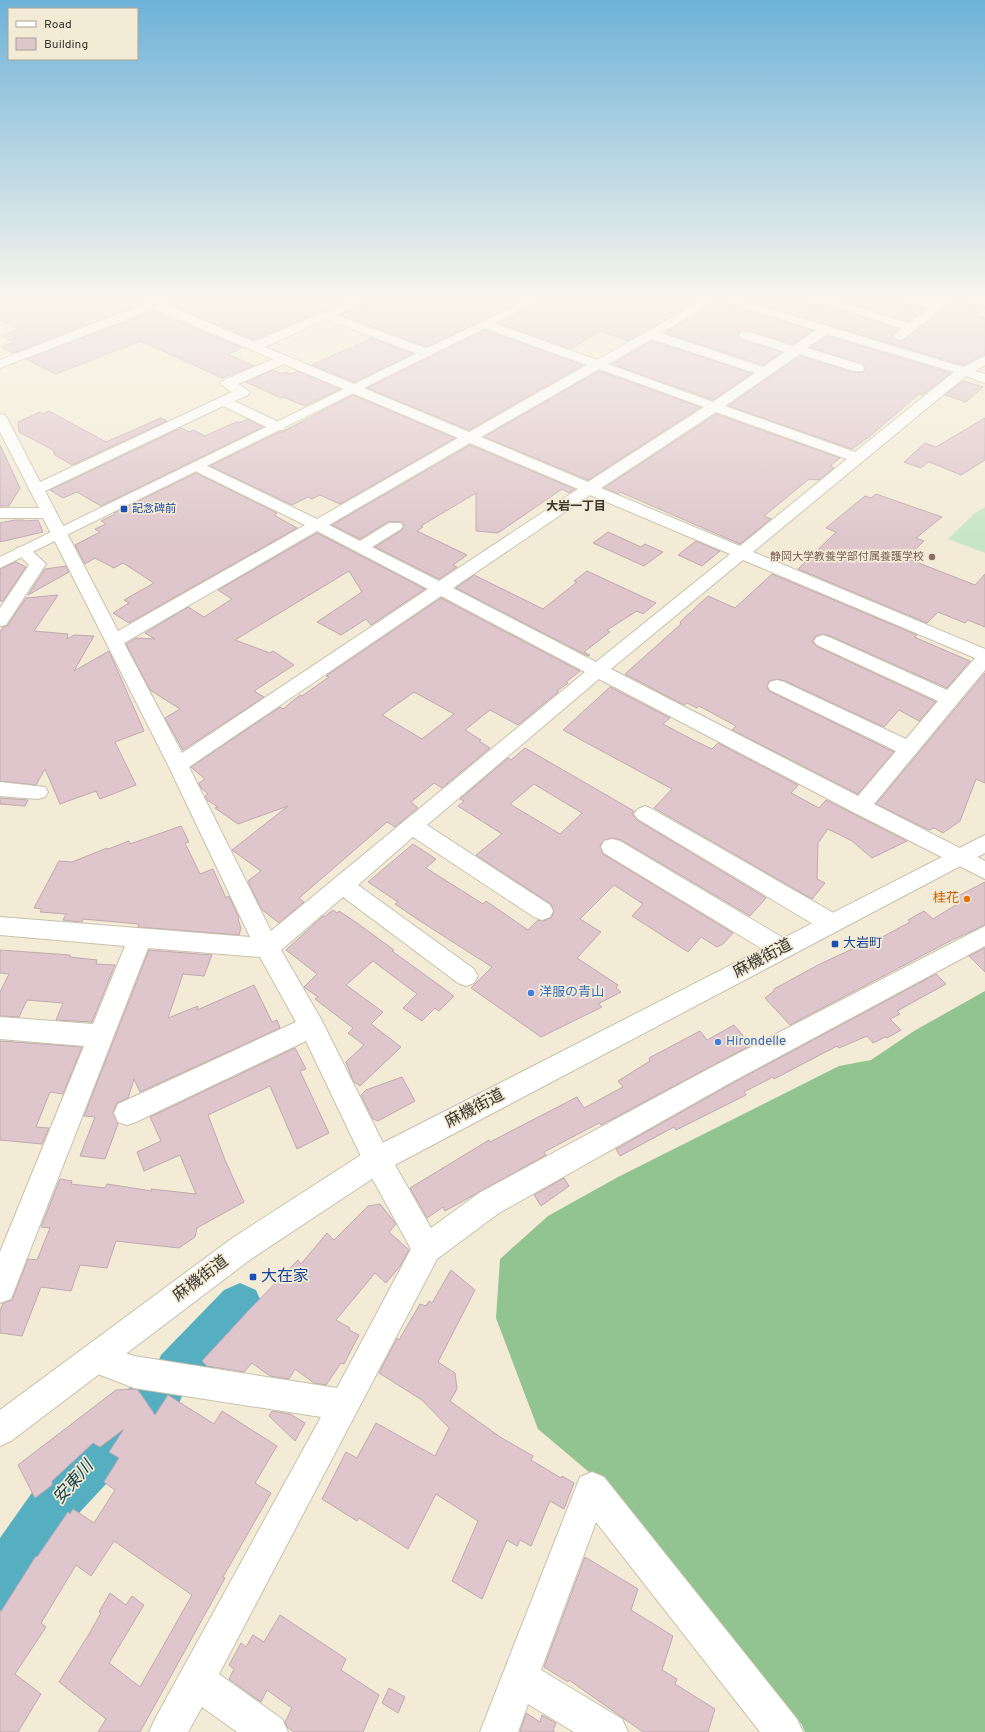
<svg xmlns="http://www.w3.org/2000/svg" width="985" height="1732" font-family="Overpass,'Noto Sans JP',sans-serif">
<rect width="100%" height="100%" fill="#f3ebd6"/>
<polygon fill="#c7e6c6" points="985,507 985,553 948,539 974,514"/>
<polygon fill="#91c491" points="985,991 985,1732 805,1732 802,1725 602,1483 538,1429 496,1318 500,1259 548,1216 618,1177 839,1066 871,1060 914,1031"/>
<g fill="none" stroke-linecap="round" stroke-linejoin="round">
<polygon fill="#55afc1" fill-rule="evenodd" points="240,1283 256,1290 263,1306 256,1322 195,1389 183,1394 177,1408 79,1513 19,1603 0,1611 0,1538 43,1477 143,1374 155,1369 161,1355 224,1290"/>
</g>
<g fill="#dec6cc" stroke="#c0a9af" fill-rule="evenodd">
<polygon points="0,300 137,300 141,304 13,353 1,347 14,342 2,336 19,329 0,320"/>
<polygon points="170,300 348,300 254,340 168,304"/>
<polygon points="368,300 367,300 523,300 427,347 340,315 365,303"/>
<polygon points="542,300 541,300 701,300 628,341 601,331 570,349 498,323 539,303"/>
<polygon points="718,300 722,300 725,303 813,331 793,344 749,331 740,331 738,336 741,339 782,352 763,365 665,333"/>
<polygon points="744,300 804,300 807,303 828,306 899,329 892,336 899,341 904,340 955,300 985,308 975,316 985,318 985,355 963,365"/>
<polygon points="838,300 902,300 905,303 926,309 909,321"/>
<polygon points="154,311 242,348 228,354 254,366 222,378 141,341 56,374 26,359"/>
<polygon points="485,330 583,365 469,430 367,388"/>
<polygon points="827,336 951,373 922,395 919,394 870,436 852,449 728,406 800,356 853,372 864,372 865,368 863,364 810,347"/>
<polygon points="372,338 413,354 354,382 312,365"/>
<polygon points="652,341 752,373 713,400 612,364"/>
<polygon points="273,370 282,374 286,372 291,374 298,371 340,389 305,406 283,397 281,398 246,382"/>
<polygon points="599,371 701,407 588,480 484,437"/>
<polygon points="963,381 983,387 966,402 945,395"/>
<polygon points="353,395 455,438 340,504 320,495 312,499 308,497 292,505 210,466 279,432 282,432"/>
<polygon points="49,411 106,442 161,418 167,421 72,465 55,455 53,450 19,432 18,422 40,412 43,414"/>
<polygon points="716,414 840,458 830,466 834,468 819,480 809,479 764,516 771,519 740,544 620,492 618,494 604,488"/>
<polygon points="985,418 985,460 961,475 932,463 928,462 921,468 904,462 925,443 936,447"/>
<polygon points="247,419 263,427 101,506 77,492 63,498 50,490 181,428 190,432 193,430 205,436 236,422 242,422"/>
<polygon points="0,445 20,488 9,506 0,506"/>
<polygon points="470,445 575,489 569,493 562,489 498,533 476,531 476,493 421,526 423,527 417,531 467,555 453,565 457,567 439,579 375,547 402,530 404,525 401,522 388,522 360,539 332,525"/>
<polygon points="196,473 277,513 274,515 297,528 129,623 113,613 129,603 124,600 154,583 123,563 114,568 95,558 85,564 75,545 100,532 95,529 106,524 101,521 115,514 114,513"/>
<polygon points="876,494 942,517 916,538 924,541 906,558 975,585 985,574 985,627 968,620 965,623 938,612 927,623 798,569 836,532 826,528 865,496 871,498"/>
<polygon points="15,520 24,520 25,521 38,520 43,532 0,542 0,523"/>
<polygon points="608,532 641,547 645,544 663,552 644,566 593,543"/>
<polygon points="317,533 425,589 371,625 366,619 341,635 317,622 362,592 349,571 235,640 270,653 273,651 294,665 254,691 264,697 183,750 165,718 180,709 150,690 126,644 136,638 155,639 145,633 188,607 204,617 232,599 218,590"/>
<polygon points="696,541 720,551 702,566 678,555"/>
<polygon points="16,562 26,567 3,601 0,601 0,569"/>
<polygon points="66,566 69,572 28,595 45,569"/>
<polygon points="587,571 656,603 643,614 637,611 607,630 610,632 584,652 590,655 588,656 456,588 474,575 543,609 577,582 574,581"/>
<polygon points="772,574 917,635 914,637 970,661 947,688 830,636 823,634 816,636 812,641 816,646 936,702 919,721 899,710 884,727 785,681 777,679 769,681 767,687 769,691 894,752 858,794 732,730 736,726 699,706 697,708 687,703 684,705 625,674 681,624 680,622 708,596 735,608"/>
<polygon points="58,595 34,631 68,634 67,639 74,635 94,636 74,671 109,651 144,731 115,742 136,785 100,799 96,791 60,804 45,769 36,785 0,781 0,632 3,627 7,626 26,598"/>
<path d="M441,598L580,671L566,682L568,683L557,691L558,692L518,725L490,710L465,730L481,740L479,741L490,748L442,788L434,783L411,802L418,808L395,827L387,822L299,898L304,902L279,923L261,909L248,881L261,871L232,850L288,806L238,824L215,808L218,807L207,800L205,796L208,794L201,788L199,783L205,779L191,767L280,707L283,709L300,695L302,696L329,677L326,676ZM414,692L454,714L422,739L382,715Z"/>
<polygon points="985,673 985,783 976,779 960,821 943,833 934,828 929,830 876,804"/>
<polygon points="610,687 670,718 663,724 695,741 712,749 718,743 798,785 791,793 819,808 826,800 907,841 872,858 852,841 828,829 818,843 817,879 825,883 812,899 654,808 672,789 563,730"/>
<path d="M525,748L634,811L632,814L637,820L766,898L750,916L621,840L612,838L604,840L600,846L603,854L733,933L723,944L717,947L701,937L688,952L632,916L643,904L614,885L580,919L601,932L577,958L618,985L616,988L621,992L598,1004L602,1007L541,1037L471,988L492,967L420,921L395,904L398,902L368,882L413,844L436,859L426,868L483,904L486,901L528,930L538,920L543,921L551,918L554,912L551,904L476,855L502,834L458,806L464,801L460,799L508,758L511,760ZM534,784L582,813L560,834L510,804Z"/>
<polygon points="0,798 28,800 25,806 0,804"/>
<polygon points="181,826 189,842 185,843 200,874 213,869 226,898 229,896 239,918 238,919 241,928 239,935 138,927 139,924 83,919 82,922 63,920 66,914 40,912 42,909 34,908 59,861 72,862 107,848 108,849 129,841 130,844"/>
<polygon points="985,882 985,925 952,940 790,1025 765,998 774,991 774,989 820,964 859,946 862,948 910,922 908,920 924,911 933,919 959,903 954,898"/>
<polygon points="333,910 337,913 339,911 357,923 394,950 392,951 454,996 439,1011 435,1008 422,1021 403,1008 417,994 373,961 346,985 383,1012 371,1024 401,1047 360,1086 353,1081 346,1062 364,1045 348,1033 353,1028 315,999 318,997 304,987 317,974 286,950 323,916 324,917"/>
<polygon points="985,948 985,972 969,956"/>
<polygon points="0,950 70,955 70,957 97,960 96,964 115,965 92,1022 56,1020 63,1003 27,1000 19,1017 0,1016 0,992 9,974 0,973"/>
<polygon points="149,950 212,955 204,976 183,974 168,1018 198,1006 197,1010 254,985 272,1022 277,1020 280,1028 140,1092 134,1079 128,1098 117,1103 113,1112 118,1124 105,1159 80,1156 95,1117 84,1116"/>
<polygon points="936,974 946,984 897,1011 900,1014 890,1019 901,1030 887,1038 885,1037 873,1043 867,1036 839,1048 837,1046 774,1079 773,1077 744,1092 746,1095 676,1130 674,1127 620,1156 616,1149 731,1084"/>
<polygon points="734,1025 751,1045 601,1125 599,1123 544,1152 546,1155 445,1211 443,1207 427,1218 410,1188 489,1140 490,1142 577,1097 584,1108 623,1087 618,1081 650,1061 649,1058 700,1031 707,1040"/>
<polygon points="0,1041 82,1047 63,1094 50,1092 36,1127 49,1128 42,1144 0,1140"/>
<polygon points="295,1048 306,1069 300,1071 329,1133 297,1149 270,1086 208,1115 225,1160 244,1202 197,1228 195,1237 179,1248 116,1241 107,1268 80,1265 71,1291 41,1287 22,1336 0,1333 0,1311 3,1303 12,1300 28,1259 37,1260 50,1228 41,1227 60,1179 72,1181 71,1184 105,1188 107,1184 152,1191 151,1189 196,1194 180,1155 144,1171 137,1152 161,1141 150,1117"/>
<polygon points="402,1077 415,1101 378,1121 373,1119 361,1095 366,1090"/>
<polygon points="564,1178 569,1186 541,1206 534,1195"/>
<polygon points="380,1204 396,1224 389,1232 409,1250 400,1266 386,1283 375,1273 336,1320 350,1328 349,1330 359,1335 344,1364 341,1363 326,1385 314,1383 295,1369 289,1379 270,1376 252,1363 244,1372 207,1366 202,1361 249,1310 298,1260 301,1264 327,1233 334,1240 368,1206"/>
<polygon points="451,1270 475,1290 438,1362 455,1373 457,1389 450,1401 500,1437 533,1456 531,1460 561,1478 562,1476 574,1483 564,1509 550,1501 531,1546 520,1540 517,1546 507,1540 482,1599 452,1581 478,1521 436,1494 408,1549 359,1518 357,1521 322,1499 346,1452 357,1458 376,1423 435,1456 449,1428 422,1400 379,1373 397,1338 399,1340 420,1304 426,1306 429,1301 432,1303"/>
<polygon points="132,1389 138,1390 155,1415 168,1395 214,1424 222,1411 277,1446 255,1483 271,1493 223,1577 225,1578 209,1607 140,1732 98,1732 106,1719 59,1682 89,1634 101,1613 99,1612 110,1593 126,1605 132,1596 144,1605 109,1663 140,1687 192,1595 114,1541 91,1576 76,1565 41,1623 46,1627 15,1674 41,1694 18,1732 0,1732 0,1613 36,1556 37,1557 68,1512 70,1514 73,1509 94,1523 115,1490 104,1482 119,1458 109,1452 124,1429 100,1447 93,1443 52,1481 52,1485 35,1498 18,1465 116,1390"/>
<polygon points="272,1411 290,1414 305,1423 295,1441 269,1416"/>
<polygon points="585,1557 638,1589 631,1610 673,1636 662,1670 677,1679 675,1684 715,1709 708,1732 643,1732 569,1680 568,1682 544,1667"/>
<polygon points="280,1615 346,1659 341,1670 379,1695 363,1732 294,1732 287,1727 285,1722 292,1708 267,1690 261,1702 229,1679 234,1669 229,1665 241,1643 246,1647 253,1635 264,1642"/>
<polygon points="389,1688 405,1697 398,1713 382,1703"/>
<polygon points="526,1713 540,1722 542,1715 556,1723 553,1731 555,1732 520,1732"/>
</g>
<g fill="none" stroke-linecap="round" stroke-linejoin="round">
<defs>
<g id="street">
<path d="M138,300H168L169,301L165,304L254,342L351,300H366L364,302L336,315L431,350L433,353L431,356H423L326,319L265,347L469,432L587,365L481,327L479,324L481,321L485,320L597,360L703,300H717L715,302L661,333L763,367L785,352L741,338L739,335L741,332H749L793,346L816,330L725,302L723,300H740L963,367L985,356V365L975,371L985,374V383L966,376L753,552L985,649V670L874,804L985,861V879L853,812L599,679L427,825L550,905L553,911L550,917L542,920L534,917L413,837L358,885L474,969L478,976L474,983L466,986L458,983L343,897L281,950L321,1019L387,1151L431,1228L479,1193L712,1067L985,926V946L730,1083L499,1213L437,1259L219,1674L282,1719L288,1732H237L202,1707L188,1732H149L155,1719L321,1417L134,1388L85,1369L81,1358L85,1347L96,1343L134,1356L337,1388L411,1249L367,1169L306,1041L136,1122L127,1125L118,1122L114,1113L118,1104L296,1022L260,957L148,948L11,1299L0,1303V1252L84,1046L0,1039V1017L93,1024L125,946L0,935V917L250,937L168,765L43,518H0V508H39L0,432V414L5,415L7,418L40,482L232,392L220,384L222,381L273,359L154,309L0,368V360L144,304ZM827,334L954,372L855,452L725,406L800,354L853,371H863L864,368L863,365L807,348ZM652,339L755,373L713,402L608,364ZM284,364L458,438L317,519L203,464H193L191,467L193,470L305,525L118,631L45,491L223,406L273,430H283L285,427L283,424L234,401L248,395L250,392L238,384ZM599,369L704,407L588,482L481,437ZM716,412L847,459L740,546L601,488ZM470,443L578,489L439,581L372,547L401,529L403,526L401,523H389L360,541L329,525ZM590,495L730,554L596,662L453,588ZM317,531L428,589L182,753L124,643ZM743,560L975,658L947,690L829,637L823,635L817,637L814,641L817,645L938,701L906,739L784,682L777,680L770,682L768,686L770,690L896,751L858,796L611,669ZM441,596L585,672L271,931L189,767Z"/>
<polygon points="805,300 834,300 909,323 929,308 905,302 903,300 922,300 936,303 941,300 954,300 903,339 899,340 893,336 902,328 828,305 807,302"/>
<polygon points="974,300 985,300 985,305 976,302"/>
<polygon points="23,546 29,548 46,564 6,625 0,626 0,608 29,565 15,551 17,548"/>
<polygon points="0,782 45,787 48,792 45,797 38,799 0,796"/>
<polygon points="645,806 652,809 839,916 843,923 839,930 831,932 823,930 638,819 634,814 638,809"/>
<polygon points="612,839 620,841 790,942 794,949 790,956 782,959 774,956 604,853 601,847 604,841"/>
<polygon points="592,1472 604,1477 797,1719 803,1732 760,1732 596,1522 541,1670 622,1719 628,1732 574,1732 528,1704 518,1732 480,1732 580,1477"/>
</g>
<g id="secondary">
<polygon points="526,300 540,300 538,302 0,568 0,557"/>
<polygon points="985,835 985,853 387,1169 251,1259 11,1441 0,1446 0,1410 231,1239 367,1151"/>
</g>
</defs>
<use href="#street" stroke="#c8c0ac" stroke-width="2"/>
<use href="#secondary" stroke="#c8c0ac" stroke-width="2"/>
<use href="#street" fill="#fff" fill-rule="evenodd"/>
<use href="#secondary" fill="#fff" fill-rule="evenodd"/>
</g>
<linearGradient id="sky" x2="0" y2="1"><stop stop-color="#6db2d8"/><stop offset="0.55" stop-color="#faf6ed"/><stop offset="1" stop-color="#faf6ed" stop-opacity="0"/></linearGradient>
<rect width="985" height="542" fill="url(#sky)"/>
<g fill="#1a4fb4" stroke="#f3ebd6" stroke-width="1.5">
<rect x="120" y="505" width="8" height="8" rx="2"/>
<rect x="831" y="940" width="8" height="8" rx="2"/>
<rect x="249" y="1273" width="8" height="8" rx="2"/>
</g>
<circle fill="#8d6e63" stroke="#f3ebd6" stroke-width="1.5" cx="932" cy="557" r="4"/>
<circle fill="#e8710a" stroke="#f3ebd6" stroke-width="1.5" cx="967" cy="899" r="4"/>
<g fill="#3f7fe0" stroke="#f3ebd6" stroke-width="1.5">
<circle cx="531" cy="993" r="4"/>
<circle cx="718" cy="1042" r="4"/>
</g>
<g text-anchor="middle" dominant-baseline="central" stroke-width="3.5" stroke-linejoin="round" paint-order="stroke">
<g font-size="11" fill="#164399" stroke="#f3ebd6" text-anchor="start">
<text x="132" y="509">記念碑前</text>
</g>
<g font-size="11" fill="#785e54" stroke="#f3ebd6" text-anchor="end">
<text x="924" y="557">静岡大学教養学部付属養護学校</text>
</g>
<g font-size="12" font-weight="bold" fill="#39362e" stroke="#f3ebd6">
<text x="576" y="507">大岩一丁目</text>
</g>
<g font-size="13" fill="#c56008" stroke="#f3ebd6" text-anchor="end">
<text x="959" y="899">桂花</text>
</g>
<g font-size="13" fill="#164399" stroke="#f3ebd6" text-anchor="start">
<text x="843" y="944">大岩町</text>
</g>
<g font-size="13" fill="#366cbe" stroke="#f3ebd6" text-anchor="start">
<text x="539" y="993">洋服の青山</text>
<text x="726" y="1042">Hirondelle</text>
</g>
<g font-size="16" fill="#39362e" stroke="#f3ebd6">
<text transform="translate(763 959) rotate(-28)">麻機街道</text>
<text transform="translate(475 1109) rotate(-28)">麻機街道</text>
<text transform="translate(201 1279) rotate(-37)">麻機街道</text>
</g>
<g font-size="16" fill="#164399" stroke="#f3ebd6" text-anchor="start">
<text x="261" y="1277">大在家</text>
</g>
<g font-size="17" font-style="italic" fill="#164048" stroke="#f3ebd6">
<text transform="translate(74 1483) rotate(-49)">安東川</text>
</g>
</g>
<rect x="8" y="8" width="130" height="52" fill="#f3ebd6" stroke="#a9a393"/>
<rect x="16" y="21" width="20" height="6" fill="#ffffff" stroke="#a9a393"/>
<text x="44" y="28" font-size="12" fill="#39362e">Road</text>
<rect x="16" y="38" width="20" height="12" fill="#dec6cc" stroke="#a9a393"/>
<text x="44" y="48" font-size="12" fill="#39362e">Building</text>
</svg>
